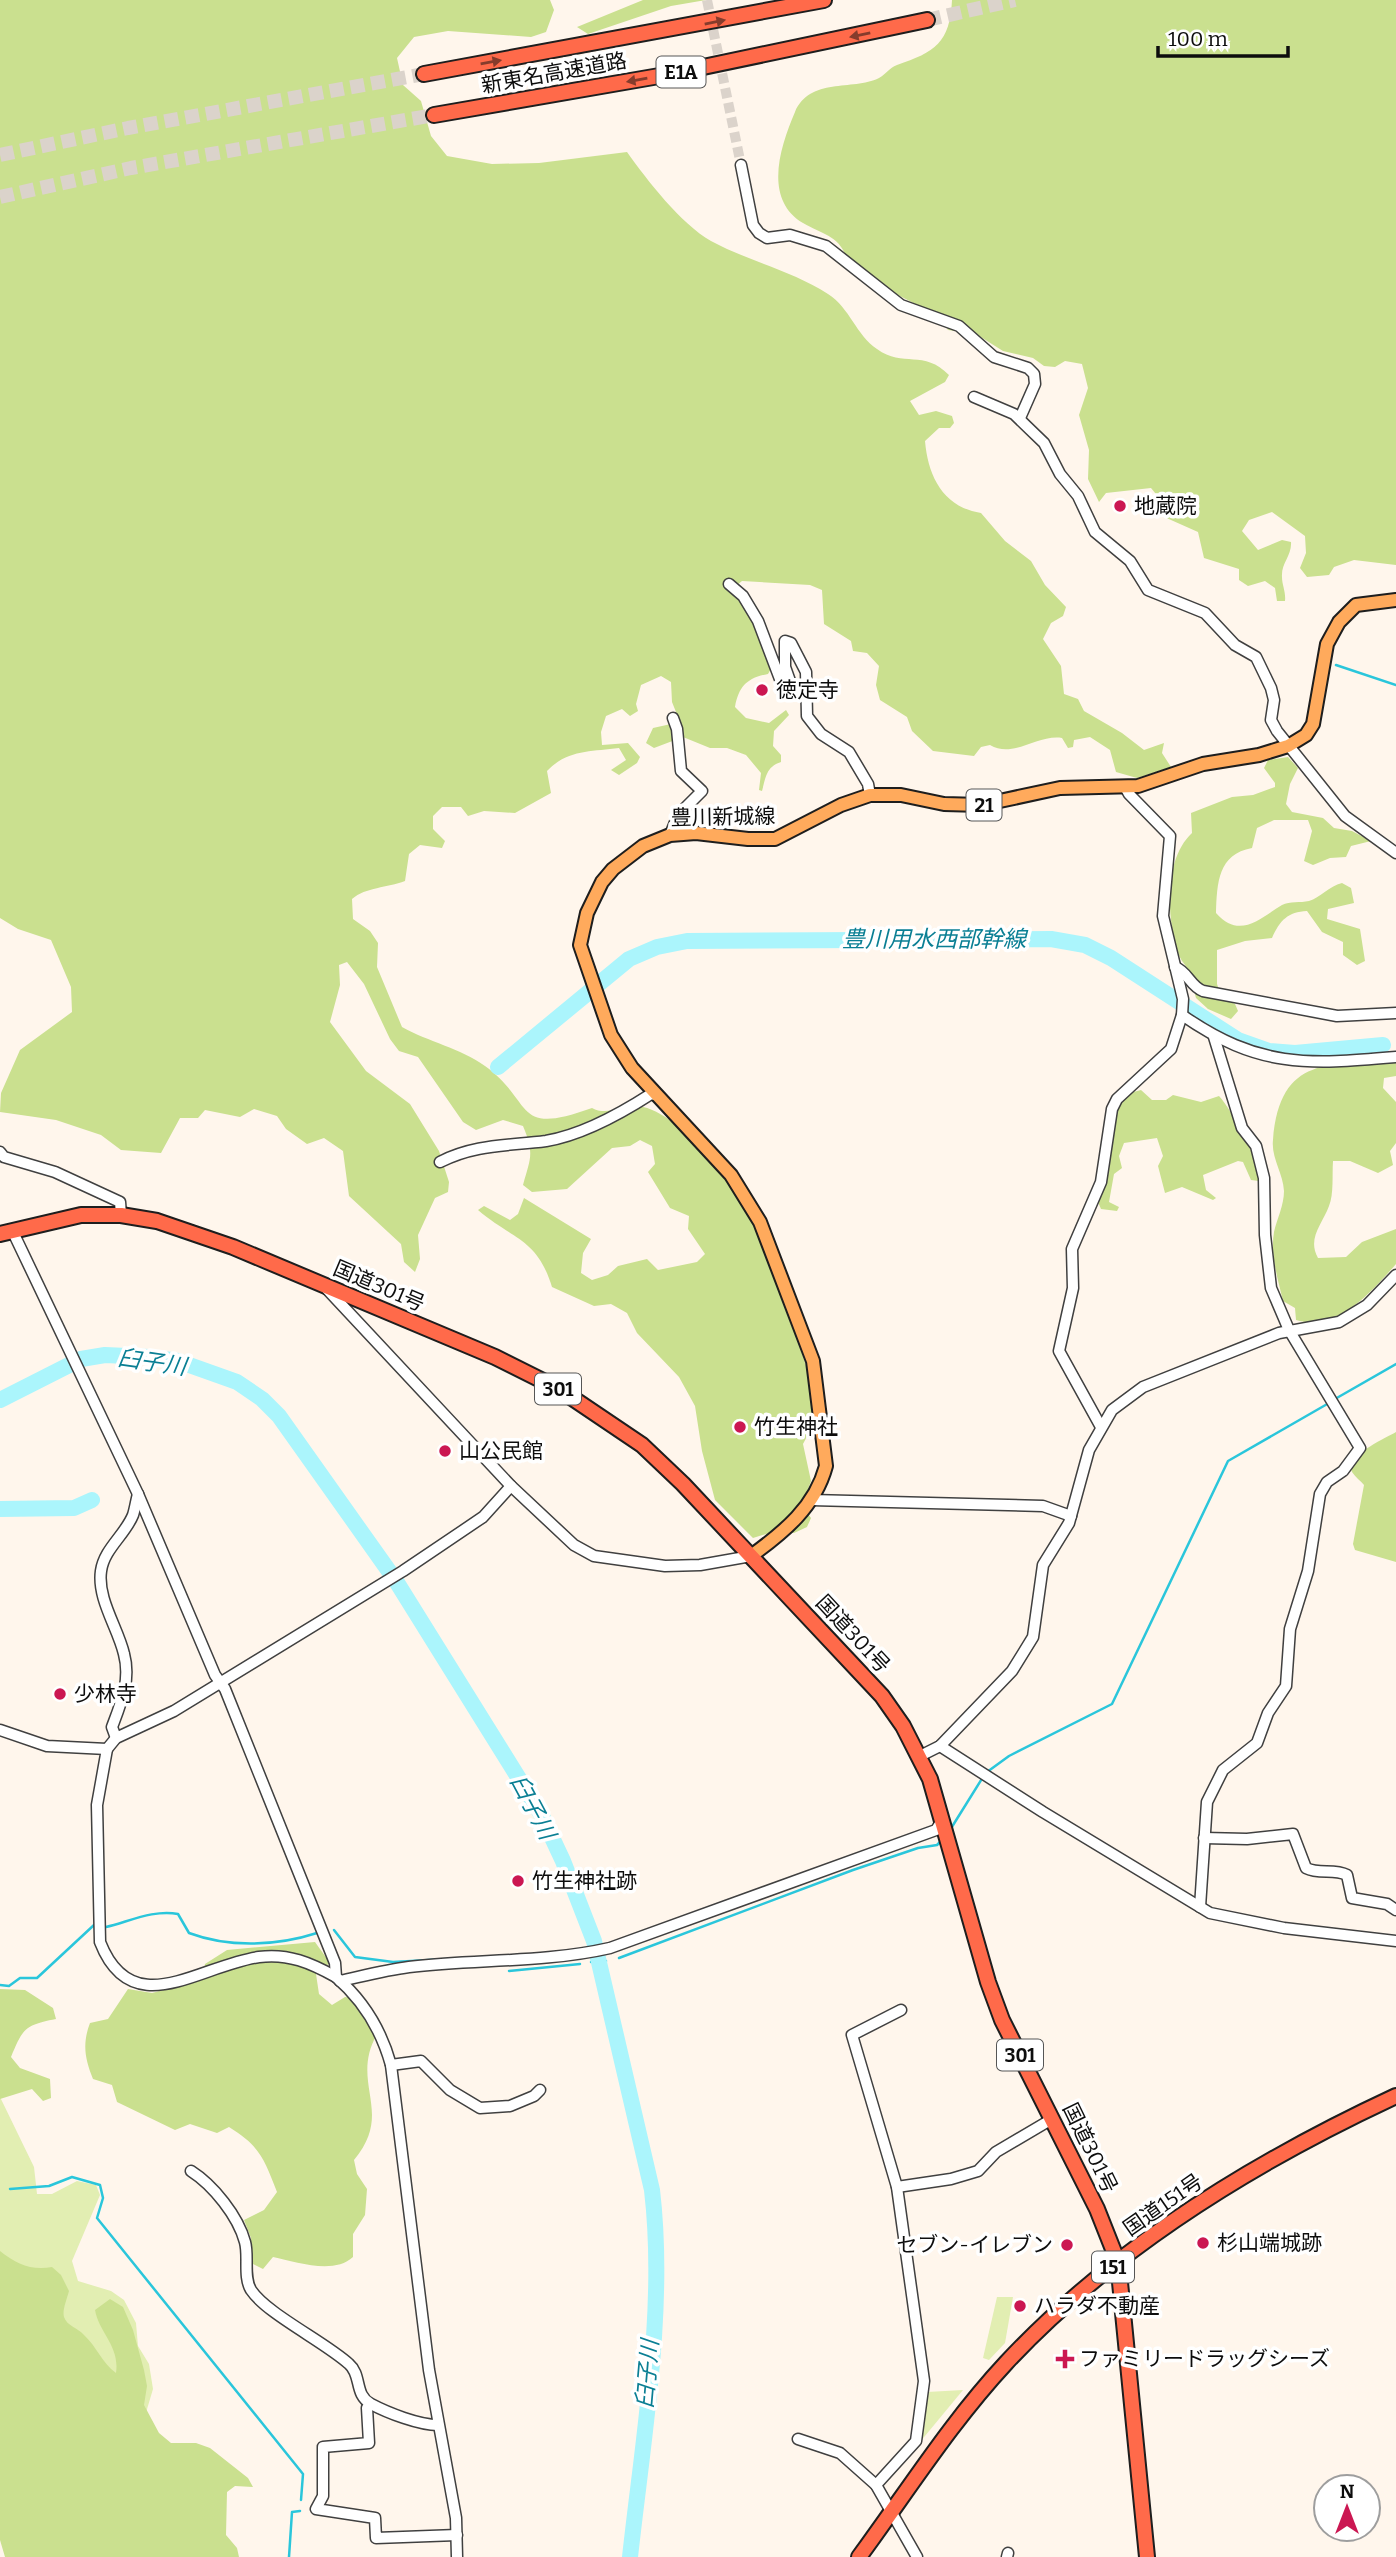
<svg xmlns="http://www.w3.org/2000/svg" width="1396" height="2557" font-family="Bitter,'Noto Sans JP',serif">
<rect width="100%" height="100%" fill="#fff6ec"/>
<g fill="#e2eeb2">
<polygon points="0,2097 34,2167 37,2194 52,2194 77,2181 96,2185 100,2195 72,2261 78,2281 111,2291 124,2300 136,2323 138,2346 149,2364 153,2389 145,2416 0,2527"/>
<polygon points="997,2297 1013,2297 1005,2343 989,2360 983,2358"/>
<polygon points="963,2390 920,2442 927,2392"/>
</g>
<g fill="#cae08f">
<path d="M0,0H550L554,10L546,32L531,37L448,31L414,37L397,58L403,85L421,101L431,136L447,156L492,164L539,163L627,152C647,180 681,224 711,241C748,261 793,271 828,294C850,308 856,335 877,349C903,368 924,349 949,375L945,382L910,401L919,415L936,411L952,416L954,423L950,428H939L925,441C928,476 943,507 981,513L1005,541L1031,561L1045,585L1066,607L1063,616L1051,623L1043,639L1061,666L1064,694L1078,699L1084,711L1122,733L1144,750L1164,743L1162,753L1171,767L1137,778L1116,772L1110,750L1090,737L1074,740L1073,747L1068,748L1062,738C1038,734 1013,759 990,745L981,747L974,756L933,751L912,731L907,717L880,700L876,685L879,666L867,653L853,651L851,641L824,624L822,590L810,585L742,581L731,590L758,625L772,667L768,674C747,678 739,686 735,707L746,718L769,723L786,710L789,715L774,731L773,746L781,755V762C766,767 766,777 762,791L759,790L761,773L746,755L727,748H710L683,737L654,748L646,743L653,728L671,724L678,717L672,702L671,682L661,676L641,685L636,704L638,711L630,716L622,709L606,716L601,732L602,745L628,743L640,757L637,763L619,775L611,770L626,760L619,748C591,752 568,749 547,771L551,793L515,813L484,811L468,816L461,807H442L433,816V829L445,841L442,848L420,845L409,854L405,881C387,888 366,887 352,899L353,919L370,931L378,943L377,967L402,1027C429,1042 460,1048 485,1066C535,1102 512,1137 592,1108C608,1117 625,1103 643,1107C654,1109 668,1118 676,1125C704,1146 744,1198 759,1229C770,1253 775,1281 784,1306C799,1347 828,1402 803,1444L811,1481L802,1506L811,1518L807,1527L794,1533L779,1530L753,1538L715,1500L702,1451L695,1406L679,1377L637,1333L627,1313L611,1304L594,1306L552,1287C537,1238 513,1240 478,1210L484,1206L510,1220L518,1214L524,1198L591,1239L583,1253L581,1273L592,1280L608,1275L618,1266L647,1259L658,1270L697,1262L705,1254L688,1229L689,1216L670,1208L648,1172L655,1164L652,1146L640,1140L630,1146L612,1148L567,1189L532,1192L523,1185C530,1159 535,1154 523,1126L503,1120L476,1130L463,1122L418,1057L399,1051L390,1039L364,984L347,962L339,965L340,985L330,1022L366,1071L410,1104L439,1151L449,1182L448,1192L435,1198L418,1235L420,1259L415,1272L404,1262L401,1244L349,1196L343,1151L324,1138L307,1144L286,1129L277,1116L254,1109L240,1117L205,1110L198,1118H180L161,1153L121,1150L101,1135L56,1120L0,1112L1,1093L20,1050L72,1012L71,987L51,940L18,929L0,918Z"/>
<polygon points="643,0 706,0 671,6 588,34 577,27"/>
<path d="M952,0H1396V565L1354,560L1334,567L1329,575L1307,577L1300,568L1306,553L1305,536L1272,512L1249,520L1242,531L1258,550L1282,540L1291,542C1292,556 1281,563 1282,577C1282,585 1286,592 1285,601H1277L1275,588L1265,581L1248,586L1239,580V569L1204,558L1198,532L1162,516L1160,499L1151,488L1106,493L1099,502L1088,479L1089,450L1079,415L1088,388L1082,364L1065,361L1055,367L1044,366L1033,358L1003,351L976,334L948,330L937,315L892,292L848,262C841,236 824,235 803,223C763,199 780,147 795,112C810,77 852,91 879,78C886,74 889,68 897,65C935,52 950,43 952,0Z"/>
<path d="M1288,757L1298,768L1290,784L1286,804L1292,812L1323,818L1334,828L1352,831L1371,841L1351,846L1346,857L1330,858L1313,865L1304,861L1312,831L1308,820H1274L1257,828L1252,848C1218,854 1217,883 1216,913C1240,940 1260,918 1282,905C1290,901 1300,903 1309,901C1320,898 1329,886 1342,883L1351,888L1354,903L1328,909L1327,919L1360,929L1365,961L1357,965L1343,955V942L1322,932L1307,911C1288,912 1280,920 1272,938L1245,941L1217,950V984L1222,998L1235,1004L1238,1011L1231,1019L1208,1009L1196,998C1194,992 1195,987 1194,982C1192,971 1182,964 1178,953C1167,919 1163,860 1192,833L1191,813L1232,797L1253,795L1275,787V783L1264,768L1268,760Z"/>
<path d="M1396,1059V1076L1384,1078L1383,1088L1396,1102V1143L1390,1151L1393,1165L1378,1173L1350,1161H1333C1332,1175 1334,1194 1329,1206C1322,1225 1307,1238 1318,1258L1346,1257L1362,1242L1396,1229V1264C1372,1291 1337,1333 1296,1320L1295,1308L1283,1301C1278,1279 1270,1255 1274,1232C1277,1219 1284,1205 1284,1191C1283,1173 1271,1158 1273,1140C1280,1054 1330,1066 1396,1059Z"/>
<path d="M1141,1090L1152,1100H1166L1173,1095L1201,1102L1219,1096C1232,1110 1261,1163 1259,1181L1251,1180L1243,1162L1238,1161L1203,1175L1206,1190L1216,1198L1213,1200L1182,1187L1165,1193L1158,1166L1163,1156L1157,1138L1124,1143L1119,1156L1122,1168L1114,1174L1109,1202L1119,1207L1117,1211L1101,1209L1098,1202L1109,1171L1114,1117L1126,1094Z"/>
<path d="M1396,1432V1562L1355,1550L1353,1544L1364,1485C1361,1481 1355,1477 1352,1472C1344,1456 1386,1438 1396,1432Z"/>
<path d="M315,1942L330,1963L316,1974L319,1994L332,2005L345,1997L356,1998L377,2034C349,2084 395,2111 354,2160L357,2174L367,2189L365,2215L353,2234V2257C334,2275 296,2262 273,2257L263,2269L251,2263V2238L244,2220L264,2210L277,2192C264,2159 260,2146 229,2127L217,2133L190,2124L175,2130L117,2102L112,2085L93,2079C85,2059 82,2044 90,2023L108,2019L128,1989L152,1993L202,1980L205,1964L227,1950Z"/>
<path d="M0,1989L25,1990L53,2008L56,2019C25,2025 23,2028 11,2057L20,2068L50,2079L51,2098L43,2101L32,2089L0,2099Z"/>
<path d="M0,2251C16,2264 32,2271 52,2267L61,2275L69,2291C67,2299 62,2310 64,2317C67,2326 78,2328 84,2335C97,2347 102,2363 116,2373C120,2346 99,2333 95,2310L110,2299L123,2307L133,2330L144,2370L147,2386L144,2405L159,2433L171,2443H196L210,2448L248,2478L253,2487L235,2486L227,2492L226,2535L237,2548L239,2557H5L0,2540Z"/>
</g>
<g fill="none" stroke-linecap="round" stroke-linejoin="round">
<g stroke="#2ac6db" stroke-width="2.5">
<polyline points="1336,665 1396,685"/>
<polyline points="1335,1399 1396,1364"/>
<polyline points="987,1772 1009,1756 1112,1704 1228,1461 1329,1403"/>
<polyline points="950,1830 983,1777"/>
<path d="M106,1927C128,1922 154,1909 178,1914L189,1933C229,1948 277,1946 317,1933"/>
<polyline points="334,1930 355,1957 393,1962 484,1957"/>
<polyline points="619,1958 853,1870 918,1848 937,1845 941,1841"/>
<polyline points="591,1962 606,1961"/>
<polyline points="509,1971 580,1964"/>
<polyline points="0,1985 9,1986 20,1978 37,1978 94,1925"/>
<polyline points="10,2189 49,2186 72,2177 100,2185 103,2198 97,2218 303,2474 301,2500"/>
<polyline points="289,2557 292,2512 300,2511"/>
</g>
<g stroke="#abf5fc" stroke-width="16">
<polyline points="498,1067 629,959 657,947 687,941 1051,939 1085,945 1111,958 1238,1040 1269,1051 1295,1053 1383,1045"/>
<path d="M0,1400L81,1359L105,1355L149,1357L178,1361L237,1382L262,1399L279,1416L396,1581L541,1814L563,1861L594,1941L652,2190C666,2309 643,2438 630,2557"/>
<polyline points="0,1509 74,1508 92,1500"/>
</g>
<polyline stroke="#dbd3cb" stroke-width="10" stroke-dasharray="10 5" stroke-linecap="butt" points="707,0 741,165"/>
<g stroke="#dbd3cb" stroke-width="14" stroke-dasharray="14 7" stroke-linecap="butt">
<polyline points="927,20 1015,0"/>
<polyline points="0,155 128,128 424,74"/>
<polyline points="0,197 131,168 434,115"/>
</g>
<defs>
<g id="minor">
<polyline points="741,165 753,225 759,233 767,238 790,235 826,246 901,305 959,326 994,357 1028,368 1034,374 1035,384 1020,418"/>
<polyline points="974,397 1014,414 1044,443 1060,474 1078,496 1095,532 1130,561 1148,590 1205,613 1235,645 1256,657 1271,688 1274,700 1271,720 1277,731 1345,816 1396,853"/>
<polyline points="729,584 743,596 758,621 783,687 791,684 785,667 785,641 791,643 806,672 807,716 821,734 849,752 868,784 870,795"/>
<polyline points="670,835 678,815 702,791 681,771 677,729 673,718"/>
<path d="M1175,967C1188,972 1190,986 1203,991L1337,1016L1396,1013"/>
<path d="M1182,1015C1258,1068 1307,1065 1396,1057"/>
<polyline points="0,1152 4,1157 55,1172 120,1202 121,1215"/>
<path d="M440,1162C475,1144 508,1146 546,1141C582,1135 620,1114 651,1094L656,1095"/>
<path d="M12,1230L138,1494L215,1675L225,1689L335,1963L336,1977C364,2001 381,2029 391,2065L429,2370L456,2518L457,2557"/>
<polyline points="325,1287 511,1486 574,1545 594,1556 665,1566 700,1565 751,1556"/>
<polyline points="1101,1427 1059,1351 1073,1288 1072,1249 1101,1182 1112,1109 1117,1099 1171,1049 1182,1015 1183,999 1163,916 1170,836 1129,794 1125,787"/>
<polyline points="811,1500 1043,1506 1071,1516"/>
<path d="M0,1730L47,1746L107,1749L97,1805L100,1942C132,2024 200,1965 259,1957C288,1953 311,1963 336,1977"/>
<path d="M116,1738L112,1727C121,1703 131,1680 124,1654C118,1628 97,1599 101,1571C104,1549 125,1535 133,1515C135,1509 136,1501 138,1494"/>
<polyline points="940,1746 1043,1812 1210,1913 1284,1928 1396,1941"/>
<polyline points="107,1749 116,1738 174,1711 403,1571 483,1517 511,1486"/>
<polyline points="920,1756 940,1746 1012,1671 1033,1637 1043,1565 1069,1523 1089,1450 1112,1410 1143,1387 1279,1333 1339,1322 1367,1305 1396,1275"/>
<path d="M1204,1838L1247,1839L1293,1834L1306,1868C1319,1875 1334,1868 1347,1875L1352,1898L1387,1904L1396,1910"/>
<polyline points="1200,1907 1207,1802 1223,1770 1257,1743 1268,1713 1286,1686 1290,1629 1308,1571 1320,1494 1327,1482 1343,1471 1360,1448 1289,1330 1271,1288 1265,1235 1264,1178 1256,1146 1242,1128 1214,1037"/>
<path d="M340,1981C363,1976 386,1970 409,1967C476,1959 544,1963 610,1948L936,1830L943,1819"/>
<polyline points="391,2065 421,2061 450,2090 480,2108 510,2106 534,2096 540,2090"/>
<path d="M191,2171C213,2185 238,2216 245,2242C249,2256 243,2277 251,2290C267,2314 325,2342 349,2364C362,2375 354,2395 371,2404C388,2413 419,2425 438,2425"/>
<polyline points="897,2187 951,2179 978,2171 996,2152 1052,2119"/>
<polyline points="370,2404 367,2408 369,2443 323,2447 323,2496 316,2509 375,2518 376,2538 457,2535"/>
<polyline points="798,2439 840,2453 876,2485 917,2557"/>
<polyline points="876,2485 916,2441 924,2381 897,2187 852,2035 901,2010"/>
<polyline points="1007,2557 1008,2553"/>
</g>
<path id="major" d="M751,1556C784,1532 815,1507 826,1466L813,1361L760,1222L731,1175L632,1068L611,1035L580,945L587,913L602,882L613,869L643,846L670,835L696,833L748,839H775L841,805L870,795H901L944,804L981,805L1060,788L1138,786L1203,764L1259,755L1288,746L1306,735L1313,724L1327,644L1339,622L1356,605L1396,600"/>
<g id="highway">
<polyline points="424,74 824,0"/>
<polyline points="434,115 665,75 927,20"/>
<polyline points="0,1234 81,1215 121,1215 157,1221 233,1247 495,1357 559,1389 642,1445 683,1484 882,1696 903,1726 930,1779 988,1982 1002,2020 1097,2209 1118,2262 1147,2557"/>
<path d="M859,2557C907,2492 951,2422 1006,2363C1114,2247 1254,2162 1396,2096"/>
</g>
</defs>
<use href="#minor" stroke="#404040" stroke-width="13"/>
<use href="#major" stroke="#1e1e1e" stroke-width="16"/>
<use href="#highway" stroke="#1e1e1e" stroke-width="18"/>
<use href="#minor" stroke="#fff" stroke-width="10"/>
<use href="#major" stroke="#ffaa5c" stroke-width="12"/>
<use href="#highway" stroke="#ff6a4a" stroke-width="14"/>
</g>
<defs><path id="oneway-solid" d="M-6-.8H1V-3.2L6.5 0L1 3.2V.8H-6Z" transform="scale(1.75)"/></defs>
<g fill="#863c2c">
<use href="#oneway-solid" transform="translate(715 22) rotate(-11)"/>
<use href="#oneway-solid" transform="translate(860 35) rotate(168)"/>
<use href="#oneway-solid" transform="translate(491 62) rotate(-10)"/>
<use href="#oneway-solid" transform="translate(637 80) rotate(170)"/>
</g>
<g fill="#cb1752" stroke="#fff" stroke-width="2.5">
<circle cx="1120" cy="506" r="7"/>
<circle cx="762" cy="690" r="7"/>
<circle cx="740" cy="1427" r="7"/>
<circle cx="445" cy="1451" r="7"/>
<circle cx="60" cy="1694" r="7"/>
<circle cx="518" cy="1881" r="7"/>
<circle cx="1203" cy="2243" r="7"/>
<circle cx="1067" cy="2245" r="7"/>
<circle cx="1020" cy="2306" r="7"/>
<path d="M1061.5 2348.5h7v7h7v7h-7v7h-7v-7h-7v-7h7z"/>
</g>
<g text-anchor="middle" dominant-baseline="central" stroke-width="7" stroke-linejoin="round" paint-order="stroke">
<g fill="#fff" stroke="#565656" stroke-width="2">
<rect x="656.5" y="56.5" width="49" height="31" rx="5"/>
<rect x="966.5" y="789.5" width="35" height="31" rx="5"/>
<rect x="535" y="1373.5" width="46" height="31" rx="5"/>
<rect x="997" y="2039.5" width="46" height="31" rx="5"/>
<rect x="1092" y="2251.5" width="42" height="31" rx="5"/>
</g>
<g font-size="19" font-weight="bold" fill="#0d0d0d">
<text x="681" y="72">E1A</text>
<text x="984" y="805">21</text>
<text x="558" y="1389">301</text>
<text x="1020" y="2055">301</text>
<text x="1113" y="2267">151</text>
</g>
<g font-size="21" fill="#0d0d0d" stroke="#fff">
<text transform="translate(554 73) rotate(-10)">新東名高速道路</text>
<text transform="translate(723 817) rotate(-1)">豊川新城線</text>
<text transform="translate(379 1286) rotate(23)">国道301号</text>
<text transform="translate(853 1634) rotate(47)">国道301号</text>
<text transform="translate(1090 2148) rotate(64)">国道301号</text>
<text transform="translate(1163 2205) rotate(-35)">国道151号</text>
</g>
<g font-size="21" fill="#0d0d0d" stroke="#fff" text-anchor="start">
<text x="1134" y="506">地蔵院</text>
<text x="776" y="690">徳定寺</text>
<text x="754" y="1427">竹生神社</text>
<text x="459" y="1451">山公民館</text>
<text x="74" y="1694">少林寺</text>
<text x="532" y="1881">竹生神社跡</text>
<text x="1217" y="2243">杉山端城跡</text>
<text x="1053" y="2245" text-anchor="end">セブン-イレブン</text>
<text x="1034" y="2306">ハラダ不動産</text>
<text x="1079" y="2359">ファミリードラッグシーズ</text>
</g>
<g font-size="23" font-style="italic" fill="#0a7f94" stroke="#fff">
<text x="934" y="939">豊川用水西部幹線</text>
<text transform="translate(152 1362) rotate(8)">臼子川</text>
<text transform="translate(533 1807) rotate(62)">臼子川</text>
<text transform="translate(647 2374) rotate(-85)">臼子川</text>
</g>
</g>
<g transform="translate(1347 2508)"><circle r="33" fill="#ffffff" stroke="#9e9e9e" stroke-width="2"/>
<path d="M0-5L12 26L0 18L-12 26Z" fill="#cb1752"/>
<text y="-10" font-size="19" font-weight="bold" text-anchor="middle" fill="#0d0d0d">N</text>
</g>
<path d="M1158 46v10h130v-10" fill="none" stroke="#0d0d0d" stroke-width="3.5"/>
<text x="1168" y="46" font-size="21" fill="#0d0d0d" stroke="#ffffff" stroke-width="5" paint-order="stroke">100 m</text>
</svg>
